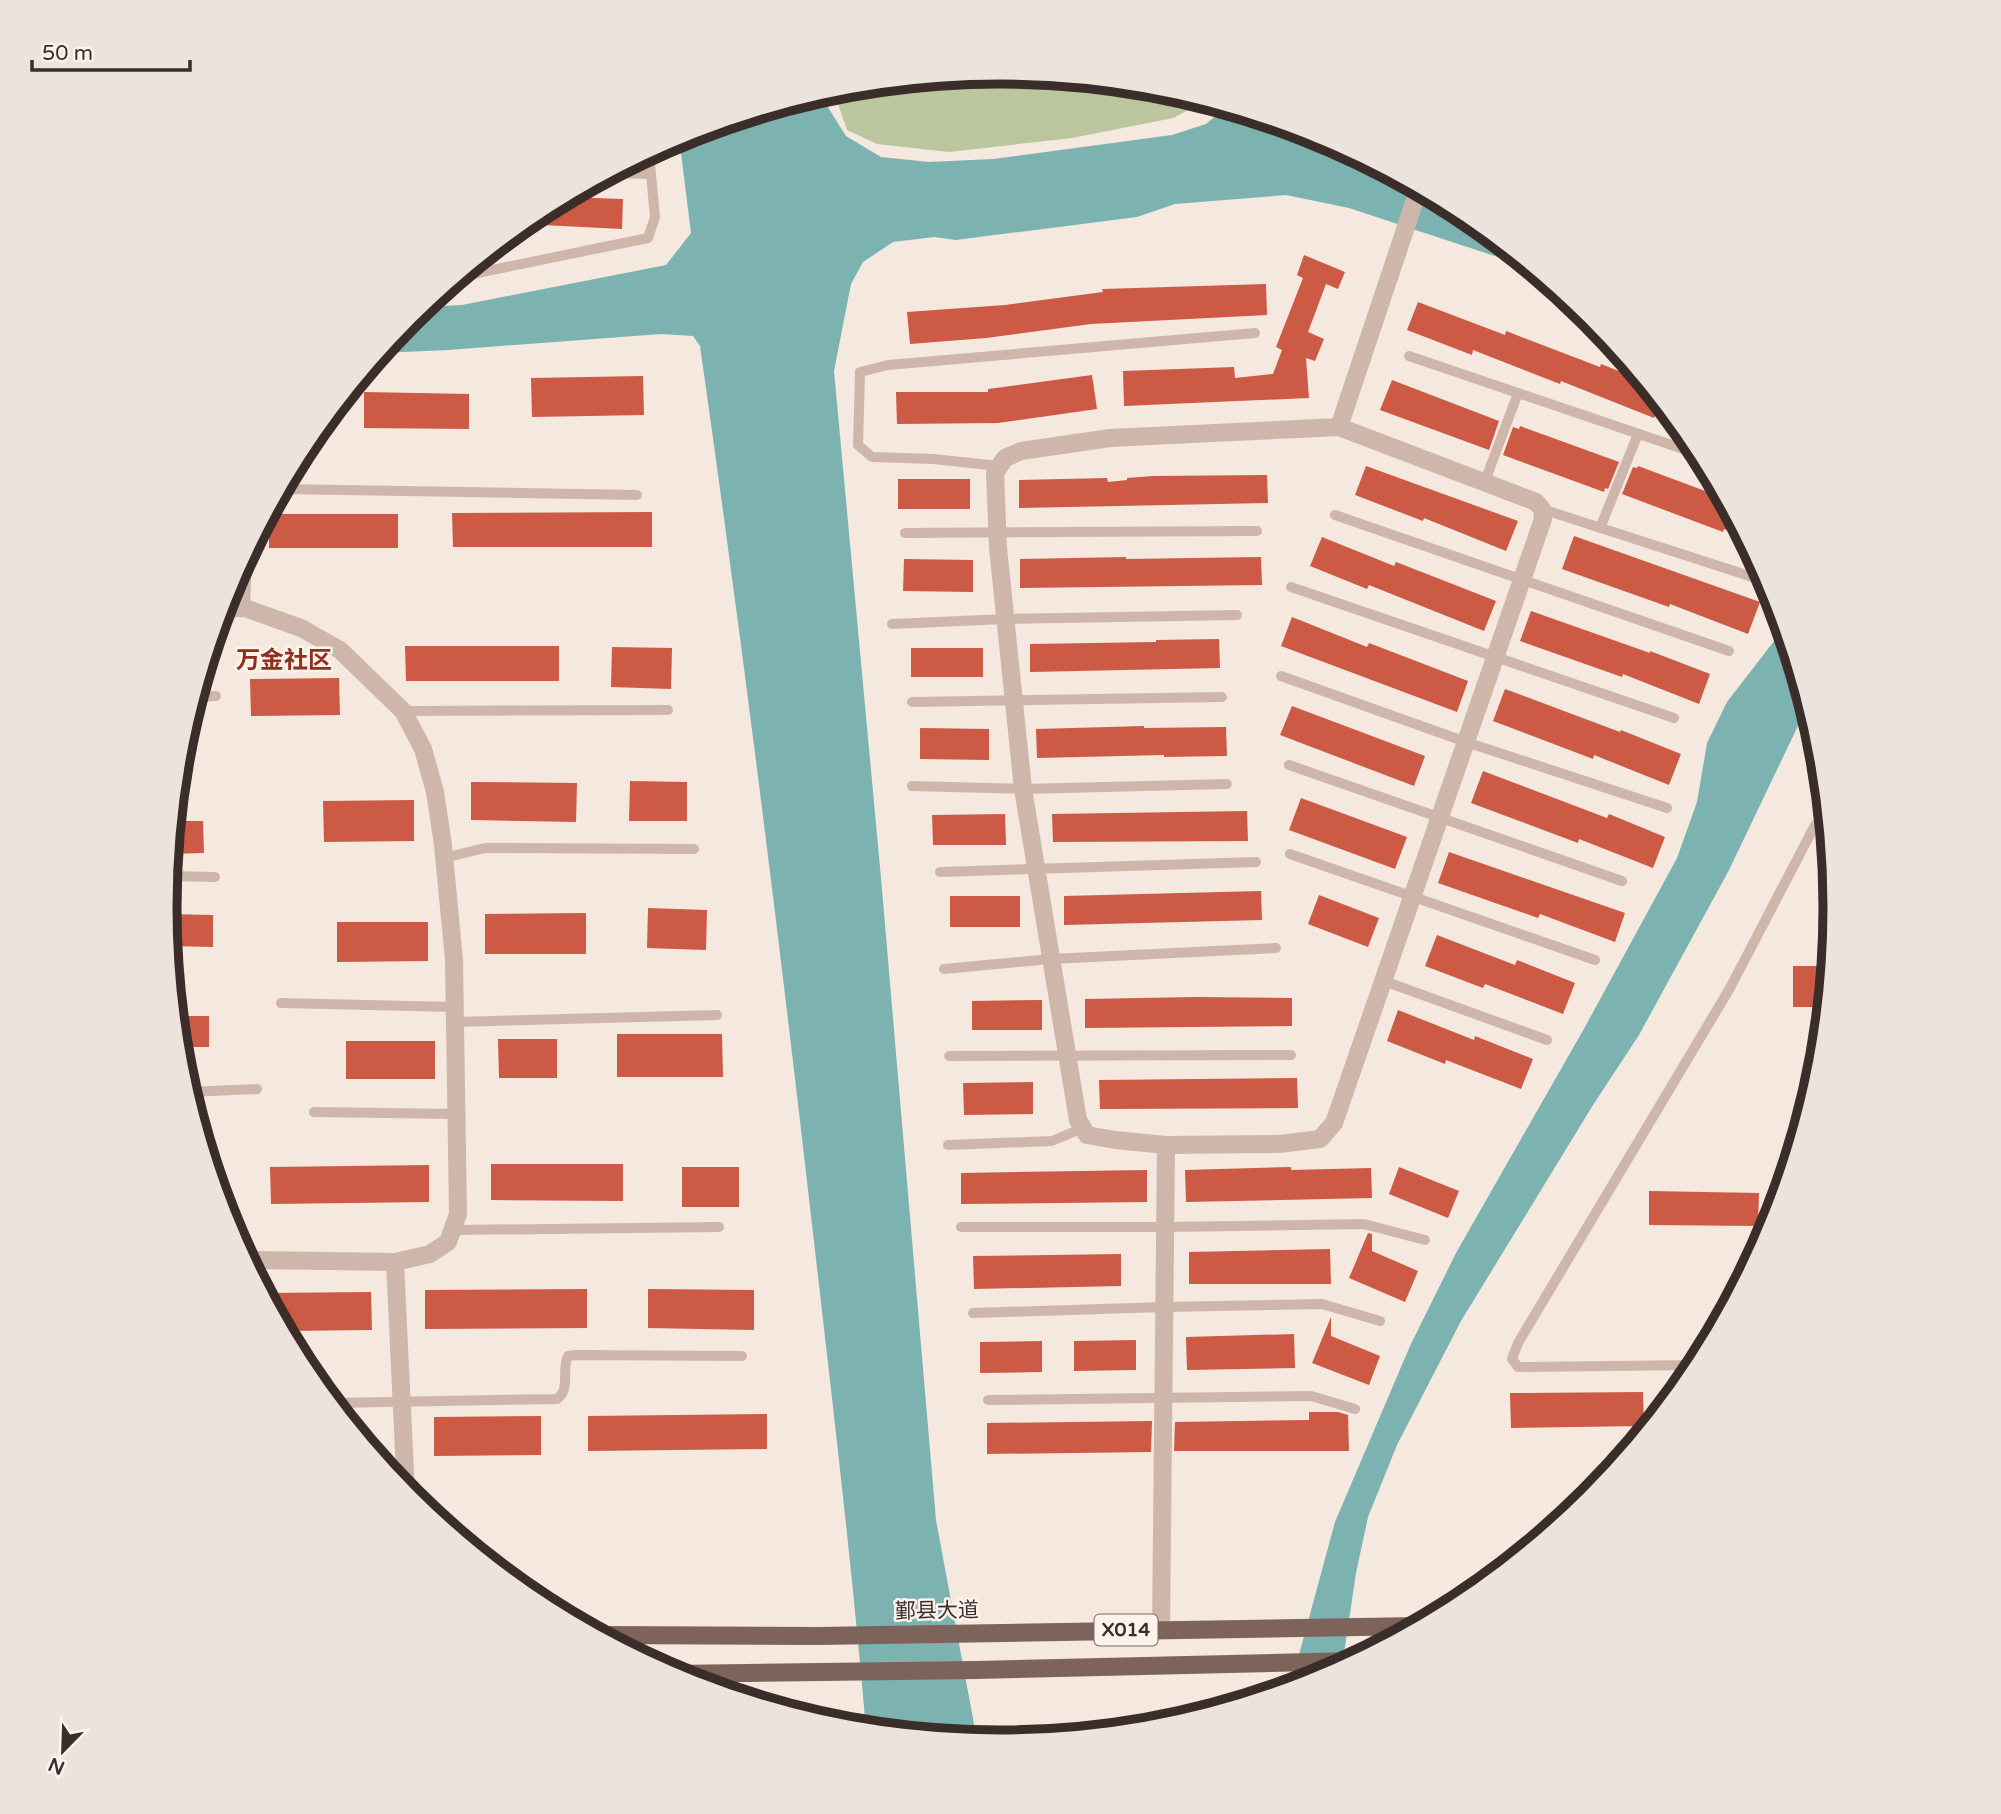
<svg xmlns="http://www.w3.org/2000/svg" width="2001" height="1814" font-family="'Varela Round','Noto Sans SC',sans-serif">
<rect width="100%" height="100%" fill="#f4e8df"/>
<polygon fill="#bbc59e" points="1001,72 1164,88 1206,101 1173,118 1072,138 949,152 877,144 847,130 833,89"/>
<g fill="#7cb3b1">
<path d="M819,93L846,136L881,157L929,162L993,159L1172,135L1206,124L1226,107L1275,122L1287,128L1324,137L1465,213L1534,269L1349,208L1286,195L1175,204L1137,217L956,240L934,237L893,242L863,262L851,284L834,371L881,878L936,1520L977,1740L866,1729C851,1555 830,1381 810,1207C777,920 741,633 700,346L693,336L661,334L448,350L380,353L410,316L421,307L462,305L666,265L691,233L679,137Z"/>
<polygon points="1784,628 1808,705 1728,872 1639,1035 1593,1105 1461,1321 1397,1445 1368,1517 1356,1573 1342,1667 1320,1679 1290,1688 1335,1522 1410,1346 1456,1253 1585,1027 1677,858 1697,802 1707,743 1727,702"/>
</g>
<g fill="#cc5a45">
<polygon points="566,197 623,199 622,229 522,224 537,212"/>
<polygon points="1304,255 1345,272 1338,289 1326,284 1308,332 1324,339 1315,361 1306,358 1309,398 1124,406 1123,371 1234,367 1235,378 1273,374 1282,350 1276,347 1303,278 1297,275"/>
<polygon points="1266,284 1267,315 1091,324 986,338 910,344 907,312 1005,305 1103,292 1102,289"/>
<polygon points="1418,302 1505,335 1506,331 1600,367 1601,364 1644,381 1681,425 1655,416 1654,418 1561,381 1560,384 1473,350 1472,355 1407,330"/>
<polygon points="1092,375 1097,409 998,423 897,424 896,392 988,392 988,389"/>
<polygon points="643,376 644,415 532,417 531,378"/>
<polygon points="1392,380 1499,421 1489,450 1380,410"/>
<polygon points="364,392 469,394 469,429 364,428"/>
<polygon points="1520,426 1619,462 1608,489 1605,488 1604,492 1503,455 1513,427 1519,429"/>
<polygon points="1366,466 1518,521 1506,551 1424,518 1423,521 1355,495"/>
<polygon points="1638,466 1724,498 1746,538 1724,529 1723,532 1622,494 1633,467 1637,468"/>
<polygon points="1267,475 1268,503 1019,508 1019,480 1107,478 1108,482 1127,480 1127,478 1153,476"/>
<rect x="898" y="479" width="72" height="30"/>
<polygon points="652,512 652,547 453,547 452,513"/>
<rect x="269" y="514" width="129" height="34"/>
<polygon points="1574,536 1760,602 1748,634 1670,604 1669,607 1562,569"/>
<polygon points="1322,537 1394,566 1396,562 1496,601 1484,631 1369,585 1367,589 1310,566"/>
<polygon points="1126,557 1126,559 1261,557 1262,585 1020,588 1020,559"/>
<polygon points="904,559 973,560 973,592 903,591"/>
<polygon points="1531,611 1650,653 1650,651 1710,674 1699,704 1623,674 1622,677 1520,641"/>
<polygon points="1292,617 1367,647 1369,643 1468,681 1457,712 1281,646"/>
<polygon points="1219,639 1220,668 1030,672 1030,644 1156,642 1156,640"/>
<polygon points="405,646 559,646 559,681 406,681"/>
<polygon points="612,647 672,648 671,689 611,687"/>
<rect x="911" y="648" width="72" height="29"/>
<polygon points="339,678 340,715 251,716 250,679"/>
<polygon points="1505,689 1620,732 1621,730 1681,754 1669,785 1594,755 1593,759 1493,721"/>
<polygon points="1292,706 1425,756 1414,786 1280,735"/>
<polygon points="1144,726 1144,728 1226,727 1227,756 1164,757 1164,755 1037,758 1036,729"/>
<polygon points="920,728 989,729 989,760 920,759"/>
<polygon points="1483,771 1607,818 1609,814 1665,837 1653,868 1579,839 1578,843 1471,803"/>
<polygon points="630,781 687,782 687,821 629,821"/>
<polygon points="471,782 577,783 576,822 471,820"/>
<polygon points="1301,798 1407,837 1395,869 1289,830"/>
<polygon points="414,800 414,841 324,842 323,801"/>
<polygon points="1247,811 1248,841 1053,842 1052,814"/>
<polygon points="1005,814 1006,845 933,845 932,815"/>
<polygon points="174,821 203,821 204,853 170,854"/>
<polygon points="1449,852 1625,913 1615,942 1540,914 1538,918 1438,883"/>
<polygon points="1261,891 1262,920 1064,925 1064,896"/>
<polygon points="1319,895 1379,918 1368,947 1308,924"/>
<rect x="950" y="896" width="70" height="31"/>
<polygon points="648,908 707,910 706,950 647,948"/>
<polygon points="586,913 586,954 485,954 485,914"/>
<polygon points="166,914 213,915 213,947 169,946"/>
<polygon points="337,922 428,922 428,961 337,962"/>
<polygon points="1437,935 1515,965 1517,960 1575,983 1563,1014 1485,984 1483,988 1425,966"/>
<polygon points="1793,966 1830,966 1826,1007 1793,1007"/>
<polygon points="1196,997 1292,998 1292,1026 1085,1028 1085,999"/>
<polygon points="1042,1000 1042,1030 972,1030 972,1001"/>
<polygon points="1398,1010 1474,1040 1475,1036 1533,1059 1521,1089 1446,1060 1445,1064 1387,1041"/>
<polygon points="176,1016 209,1016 209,1047 179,1047"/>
<polygon points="617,1034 722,1034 723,1077 617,1077"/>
<polygon points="498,1039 557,1039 557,1078 499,1078"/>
<rect x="346" y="1041" width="89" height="38"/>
<polygon points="1297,1078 1298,1108 1100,1109 1099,1080"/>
<polygon points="1033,1082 1033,1114 964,1115 963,1083"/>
<polygon points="491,1164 623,1164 623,1201 491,1200"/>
<polygon points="429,1165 429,1202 271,1204 270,1167"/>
<rect x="682" y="1167" width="57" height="40"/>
<polygon points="1291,1167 1291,1170 1371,1168 1372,1198 1186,1202 1185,1170"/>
<polygon points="1399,1167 1459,1191 1448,1218 1389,1194"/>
<polygon points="1147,1170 1147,1202 961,1204 961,1173"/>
<polygon points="1649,1191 1759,1193 1758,1226 1649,1225"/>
<polygon points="1368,1233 1372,1234 1372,1251 1418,1271 1405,1302 1349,1278"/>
<polygon points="1330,1249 1331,1284 1189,1284 1189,1252"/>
<polygon points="1121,1254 1121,1286 974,1289 973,1256"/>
<polygon points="587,1289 587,1328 425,1329 425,1290"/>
<polygon points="648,1289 754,1290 754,1330 648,1328"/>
<polygon points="371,1292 372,1330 284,1331 264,1293"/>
<polygon points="1331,1317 1331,1336 1380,1356 1369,1385 1312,1363"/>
<polygon points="1294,1334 1295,1368 1187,1370 1186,1337"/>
<polygon points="1136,1340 1136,1370 1074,1371 1074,1341"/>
<polygon points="1042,1341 1042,1372 980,1373 980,1342"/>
<polygon points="1643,1392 1644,1426 1511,1428 1510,1393"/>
<polygon points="1309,1412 1338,1412 1348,1415 1349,1451 1174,1451 1175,1422 1309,1420"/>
<polygon points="767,1414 767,1449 588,1451 588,1416"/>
<polygon points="541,1416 541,1455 434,1456 434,1417"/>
<polygon points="1152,1421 1151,1452 987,1454 987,1423"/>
</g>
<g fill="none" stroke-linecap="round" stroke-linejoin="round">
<g stroke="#ceb7aa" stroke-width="10">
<polyline points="610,173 651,174"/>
<polyline points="458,277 648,238 655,217 649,153"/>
<polyline points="1409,356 1701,455"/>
<polyline points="999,466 933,459 872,457 858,445 860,372 888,365 1255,333"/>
<polyline points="1485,481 1518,393"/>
<polyline points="281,489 637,495"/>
<polyline points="1542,509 1765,581"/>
<polyline points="1335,515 1729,651"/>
<polyline points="1600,528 1638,434"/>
<polyline points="905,533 1257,531"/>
<polyline points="1291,587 1674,718"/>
<polyline points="245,608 247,553"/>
<polyline points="892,624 1005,619 1237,615"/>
<polyline points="1281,676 1466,742 1667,808"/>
<polyline points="196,697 216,696"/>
<polyline points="912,702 1222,697"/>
<polyline points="403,711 668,710"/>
<polyline points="1289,765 1622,881"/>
<polyline points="912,786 1023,789 1227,784"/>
<polyline points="1290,854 1595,960"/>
<polyline points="444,858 485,848 694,849"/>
<polyline points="940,872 1256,862"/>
<polyline points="168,876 215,877"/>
<polyline points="944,969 1051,959 1276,948"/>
<polyline points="1384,981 1547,1040"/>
<polyline points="281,1003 454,1007"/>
<polyline points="455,1022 717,1015"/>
<polyline points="949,1056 1291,1055"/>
<polyline points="188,1092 257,1089"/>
<polyline points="314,1112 456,1114"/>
<polyline points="948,1145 1052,1141 1083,1128"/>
<polyline points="961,1227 1165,1227 1364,1224 1425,1240"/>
<polyline points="453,1230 719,1227"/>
<polyline points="973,1313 1164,1307 1322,1304 1380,1321"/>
<polyline points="1698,1365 1518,1367 1512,1359 1518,1343 1730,988 1815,825 1827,821"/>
<polyline points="988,1400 1311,1396 1355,1409"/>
<path d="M332,1403L557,1399C571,1389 561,1370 568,1356L575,1355L742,1356"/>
</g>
<g stroke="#ceb7aa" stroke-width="18">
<polyline points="1339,427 1110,438 1021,451 1005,458 995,473 998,548 1023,789 1078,1120 1087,1135 1115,1140 1166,1145 1279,1144 1320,1139 1334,1123 1543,519 1542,509 1536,502 1339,427 1419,188"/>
<polyline points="222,609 245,608 301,628 340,650 403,711 423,749 435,792 443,845 454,960 458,1214 448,1242 430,1254 395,1262"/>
<polyline points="247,1260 395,1262 406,1493"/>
<polyline points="1161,1629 1166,1145"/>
</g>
<g stroke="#7d635a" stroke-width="18">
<polyline points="598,1635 818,1636 1419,1626"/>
<polyline points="672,1674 976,1670 1354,1661"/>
</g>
</g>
<g text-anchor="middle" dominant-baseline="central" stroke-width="5" stroke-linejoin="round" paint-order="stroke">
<rect fill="#fbf3ec" stroke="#756964" stroke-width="2" x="1094.5" y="1614.5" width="63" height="31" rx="5"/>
<g font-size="19" font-weight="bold" fill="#3b2e2a">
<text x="1126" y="1630">X014</text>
</g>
<g font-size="21" fill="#3b2e2a" stroke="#fbf3ec">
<text transform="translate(937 1611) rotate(-1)">鄞县大道</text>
</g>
<g font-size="24" font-weight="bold" fill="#8f2f1e" stroke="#fbf3ec">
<text x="284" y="660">万金社区</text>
</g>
</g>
<path d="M0 0H2001V1814H0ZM177 907a823 823 0 1 1 1646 0a823 823 0 1 1-1646 0Z" fill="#ece3dc" fill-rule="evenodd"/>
<path fill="none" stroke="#3b2e2a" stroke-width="9" d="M177 907a823 823 0 1 1 1646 0a823 823 0 1 1-1646 0Z"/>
<g transform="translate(63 1751) rotate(203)" stroke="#fbf3ec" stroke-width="5" paint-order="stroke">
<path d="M0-5L12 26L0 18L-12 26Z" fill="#3b2e2a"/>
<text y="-10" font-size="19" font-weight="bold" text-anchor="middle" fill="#3b2e2a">N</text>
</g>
<path d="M32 60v10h158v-10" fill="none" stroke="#3b2e2a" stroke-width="3.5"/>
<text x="42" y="60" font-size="21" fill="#3b2e2a" stroke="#fbf3ec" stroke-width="5" paint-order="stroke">50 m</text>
</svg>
